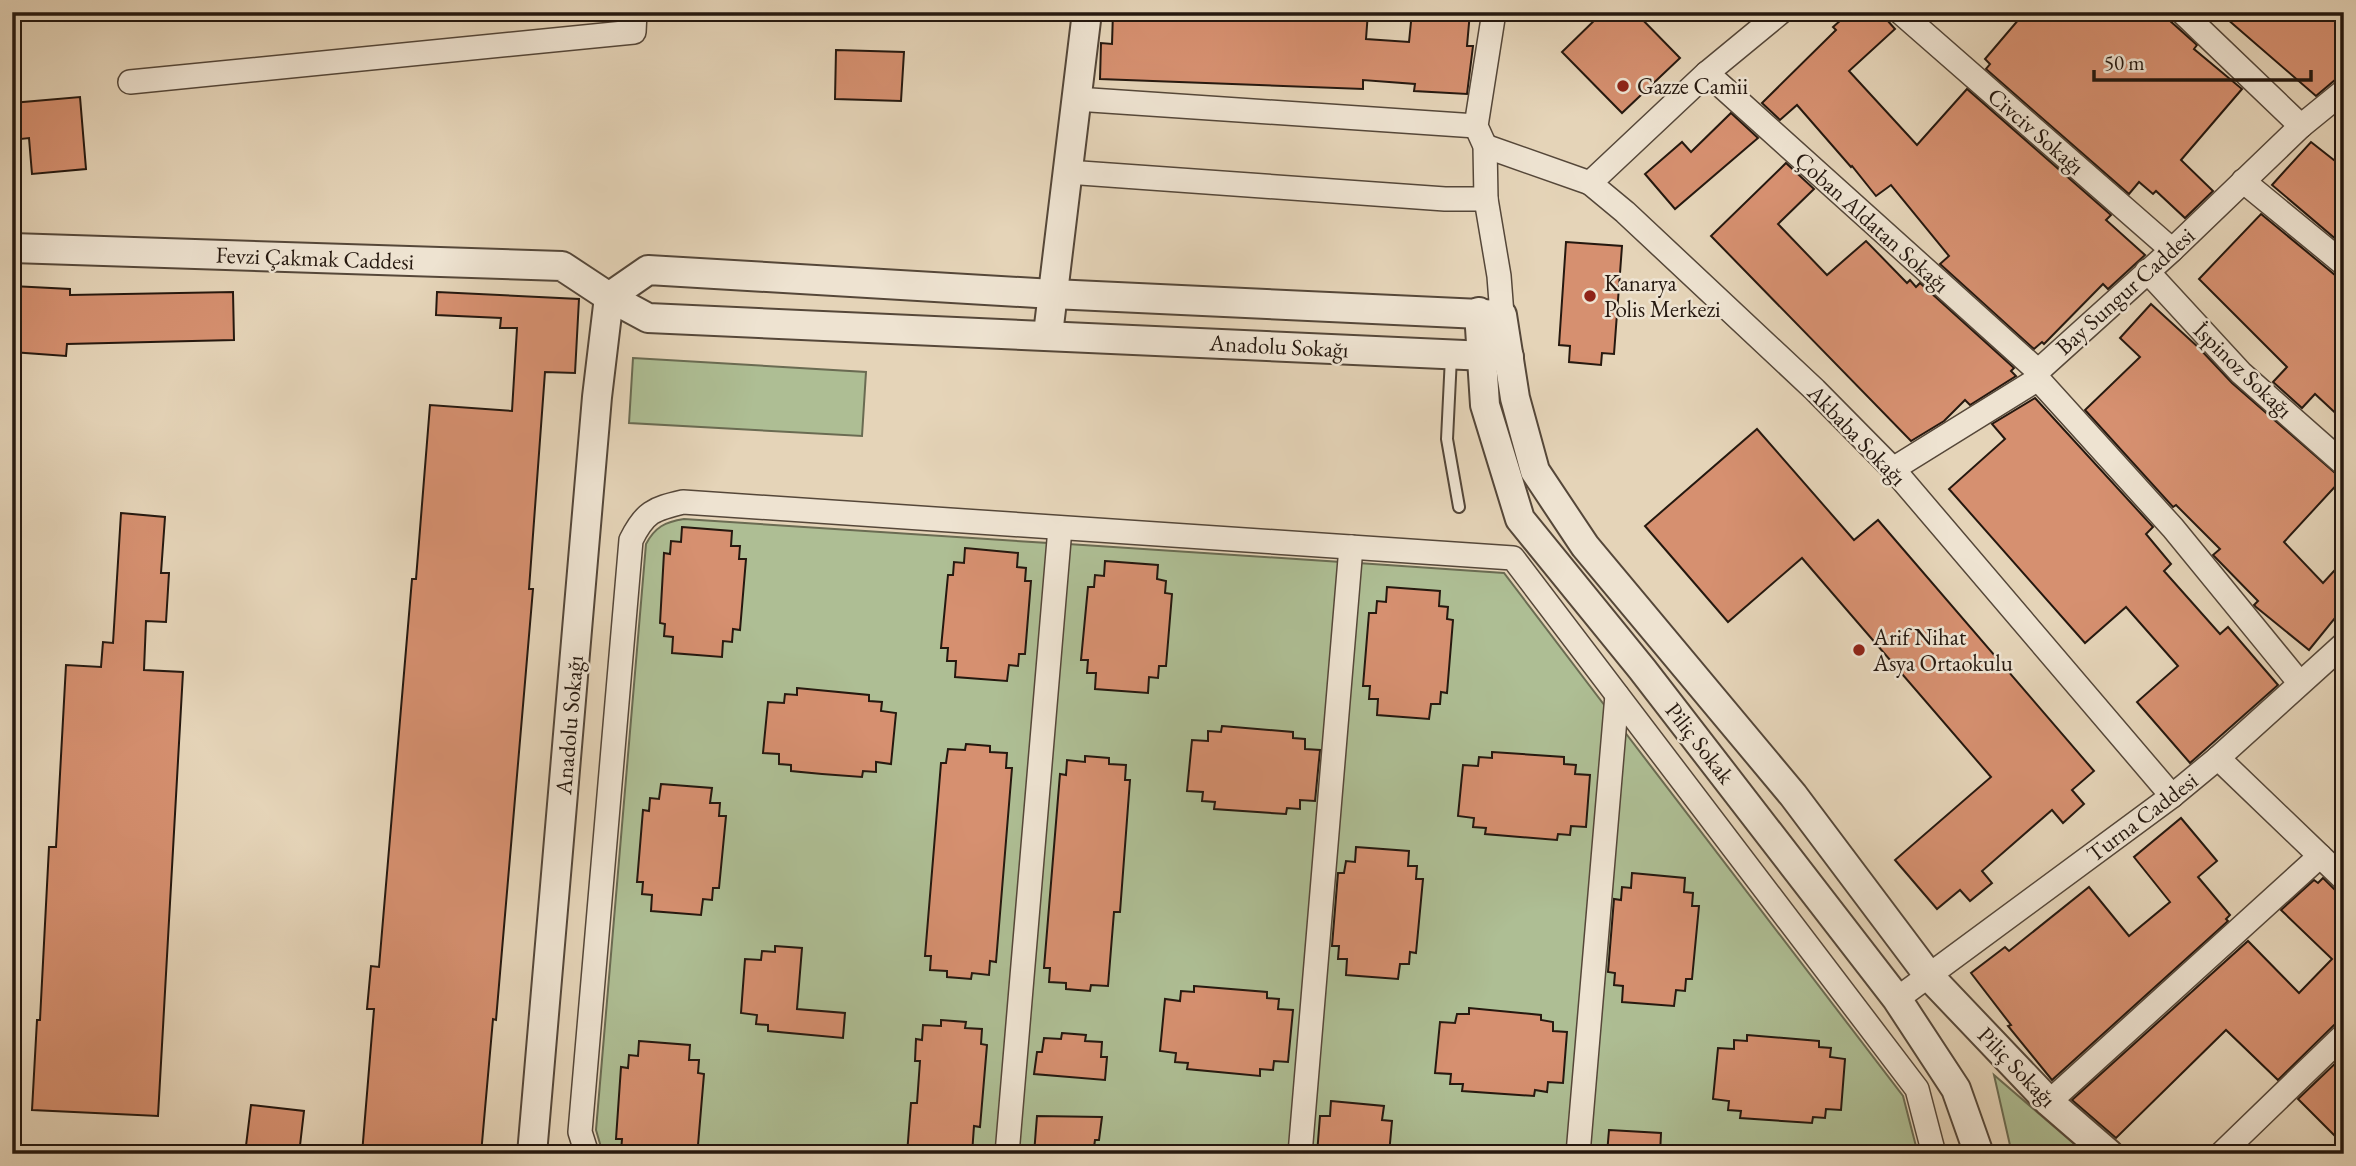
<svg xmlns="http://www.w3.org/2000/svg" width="2356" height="1166" font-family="'EB Garamond',serif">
<rect width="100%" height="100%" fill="#e5d4b8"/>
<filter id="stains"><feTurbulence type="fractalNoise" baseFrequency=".00286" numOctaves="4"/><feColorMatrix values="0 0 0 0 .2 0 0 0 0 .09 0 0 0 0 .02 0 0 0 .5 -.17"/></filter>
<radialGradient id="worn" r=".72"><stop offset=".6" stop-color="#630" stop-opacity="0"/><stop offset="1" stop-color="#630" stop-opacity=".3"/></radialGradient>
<g fill="#aebe94" stroke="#6a6b52" stroke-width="2">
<polygon points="633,358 866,372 862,436 629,423"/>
<path d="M684,519L1048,543L997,1154H603L596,1130L646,544C655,527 665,522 684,519Z"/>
<polygon points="1068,544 1341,562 1291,1154 1016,1154"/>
<polygon points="1358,563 1504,573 1605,706 1567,1154 1308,1154"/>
<polygon points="1624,731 1903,1096 1918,1154 1588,1154"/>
<polygon points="1994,1075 2086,1154 2012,1154"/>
</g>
<g fill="#d69070" stroke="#25180f" stroke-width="2">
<polygon points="1113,12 1368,12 1366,39 1409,42 1412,12 1470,12 1467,46 1473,46 1467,94 1414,91 1415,84 1363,80 1363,89 1100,79 1101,43 1112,44"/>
<polygon points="1603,12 1635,12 1680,58 1622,113 1562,52"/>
<polygon points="1850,12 1880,12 1895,29 1849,71 1917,145 1967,89 2111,215 2106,220 2145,255 2108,289 2103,284 2044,344 2042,342 2034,349 1940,264 1949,256 1891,185 1876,196 1852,166 1851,167 1797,105 1780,120 1762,103 1836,30 1833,27"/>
<polygon points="2025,12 2160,12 2197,45 2194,49 2242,89 2181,160 2213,191 2185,218 2156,191 2153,194 2139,182 2129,194 1986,69 1990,64 1985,59"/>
<polygon points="2219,12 2327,12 2344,27 2344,77 2335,80 2316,96"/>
<polygon points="836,50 904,52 901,101 835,99"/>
<polygon points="80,97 86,169 32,174 29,138 12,140 12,103"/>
<polygon points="1731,113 1758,138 1675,209 1645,174 1682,142 1691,152"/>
<polygon points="2311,142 2344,168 2344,246 2272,185"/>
<polygon points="1786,163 1814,189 1778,224 1827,275 1866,241 1907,283 1910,280 1916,287 1920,283 2014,368 2011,371 2016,376 1970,405 1965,400 1944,421 1911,441 1711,236"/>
<polygon points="2261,214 2335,275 2344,278 2344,421 2315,394 2302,408 2273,382 2287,367 2199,279"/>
<polygon points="1566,242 1622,246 1614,354 1602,353 1601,365 1569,362 1570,346 1559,345"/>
<polygon points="12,286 70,289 70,295 233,292 234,340 67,344 66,356 12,352"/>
<polygon points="437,292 579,299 575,373 545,372 529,589 533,589 496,1020 493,1019 481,1154 362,1154 374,1009 367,1009 371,966 379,967 412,579 416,579 430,405 512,411 517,328 500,328 501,318 436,315"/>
<polygon points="2151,304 2199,348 2232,383 2342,479 2284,542 2323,583 2344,560 2344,607 2309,650 2256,607 2254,605 2258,601 2213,555 2220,549 2176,505 2173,507 2085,410 2140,357 2120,338"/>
<polygon points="2035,398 2153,527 2146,534 2171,564 2164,571 2220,634 2228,627 2278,685 2190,763 2137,702 2178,666 2126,607 2085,643 1949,489 2005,439 1992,424"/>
<polygon points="1757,429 1854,540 1878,520 2094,771 2072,790 2084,804 2063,823 2052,810 1982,871 1992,883 1970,901 1960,890 1937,909 1895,860 1991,777 1802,558 1728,622 1645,526"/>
<polygon points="121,513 165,517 161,573 169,573 166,622 146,621 144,670 183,672 158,1116 32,1110 37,1020 40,1020 49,847 56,847 66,665 101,667 103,642 113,643"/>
<polygon points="682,527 732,531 731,546 740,546 739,559 746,559 740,630 733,629 732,642 723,641 722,657 672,653 673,637 664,636 665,624 660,623 664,553 670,554 671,541 681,542"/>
<polygon points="965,548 1018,553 1017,567 1026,568 1025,581 1031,581 1025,654 1019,654 1018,666 1009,665 1007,681 955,677 956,661 947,661 948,648 941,648 948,575 953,575 954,562 964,563"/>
<polygon points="1105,561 1158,565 1157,579 1166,581 1165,593 1172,594 1166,666 1159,666 1158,678 1149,677 1148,693 1095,689 1096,673 1087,673 1088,660 1081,660 1088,587 1094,587 1095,575 1104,576"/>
<polygon points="1387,587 1440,591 1439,606 1448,607 1447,619 1453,620 1447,693 1441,692 1440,704 1431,704 1429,719 1377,715 1378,699 1369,699 1370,686 1363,686 1369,613 1376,613 1377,601 1386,602"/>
<polygon points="797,688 869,695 869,701 882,702 881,711 896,713 891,764 876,762 876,772 863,771 862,777 822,774 791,771 791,765 779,764 779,754 763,753 768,702 784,703 785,694 797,695"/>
<polygon points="1222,726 1293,732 1293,738 1305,739 1305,749 1320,750 1315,801 1300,800 1300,809 1287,808 1286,814 1214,809 1215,802 1202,801 1203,792 1187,791 1192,740 1208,741 1208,731 1221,732"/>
<polygon points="966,744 990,746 990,752 1007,753 1006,768 1012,768 996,962 990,961 989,975 972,973 971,979 947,977 947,971 930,970 931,956 925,956 941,763 946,763 948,749 965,750"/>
<polygon points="1492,752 1564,757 1564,764 1576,765 1575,774 1590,775 1586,827 1571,826 1570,835 1558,834 1557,840 1485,834 1486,828 1473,827 1474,818 1458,816 1463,765 1478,766 1479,757 1492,758"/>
<polygon points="1085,756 1109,758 1109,764 1126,765 1125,780 1130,780 1120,912 1114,912 1108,986 1091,985 1090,991 1066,989 1066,983 1049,982 1050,968 1044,968 1060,774 1066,775 1067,760 1085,762"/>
<polygon points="661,784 712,788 710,803 720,803 719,816 726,816 719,888 713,888 712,900 703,899 701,915 651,911 652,895 642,894 643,882 637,882 643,810 649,811 650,798 659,799"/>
<polygon points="2181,818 2217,861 2198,877 2230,915 2226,919 2228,921 2052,1080 2008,1026 2011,1025 1971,973 2005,947 2009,951 2089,887 2129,936 2170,902 2134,857"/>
<polygon points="1356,847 1409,851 1408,866 1417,866 1416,879 1423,879 1416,953 1410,952 1409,964 1400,964 1398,979 1346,975 1347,959 1338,959 1339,946 1332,946 1338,873 1344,873 1346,861 1355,862"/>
<polygon points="1632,873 1685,878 1684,892 1693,893 1692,906 1699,906 1692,979 1686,979 1685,991 1676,990 1674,1006 1622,1002 1623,986 1614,985 1615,973 1608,972 1614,899 1621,900 1622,887 1631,888"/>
<polygon points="2323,878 2335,890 2344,893 2344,1021 2334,1025 2278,1080 2226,1030 2116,1138 2072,1100 2248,941 2299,993 2332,959 2281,910 2314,880 2318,883"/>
<polygon points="775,946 802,948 797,1009 845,1013 843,1038 768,1031 768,1025 756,1024 757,1015 741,1013 745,959 761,960 762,951 775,952"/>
<polygon points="1194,986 1267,992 1267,998 1279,999 1278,1009 1293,1010 1288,1062 1274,1061 1273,1070 1260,1069 1260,1076 1187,1069 1188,1063 1175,1062 1176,1053 1160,1051 1165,999 1180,1001 1181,991 1194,992"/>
<polygon points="1469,1008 1541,1015 1541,1020 1553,1022 1553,1031 1567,1032 1563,1083 1548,1082 1547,1092 1535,1090 1534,1096 1462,1091 1463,1084 1450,1084 1451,1074 1435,1073 1440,1022 1455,1023 1457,1014 1469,1014"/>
<polygon points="941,1020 966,1022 965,1028 982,1029 981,1044 987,1045 980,1127 974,1126 972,1154 907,1154 911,1103 917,1103 920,1061 915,1061 916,1039 922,1040 923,1025 941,1026"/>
<polygon points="1062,1033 1086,1035 1085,1041 1102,1042 1101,1057 1107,1057 1105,1080 1034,1074 1037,1052 1042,1052 1044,1038 1061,1039"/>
<polygon points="1747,1035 1819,1041 1819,1047 1831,1048 1830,1057 1845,1059 1841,1110 1826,1109 1825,1118 1813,1117 1812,1123 1740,1118 1741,1111 1728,1110 1729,1101 1713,1099 1718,1048 1734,1049 1734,1040 1747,1041"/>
<polygon points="639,1041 690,1045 689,1060 699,1060 698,1073 704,1074 698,1145 692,1145 691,1154 621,1151 622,1139 616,1139 621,1067 628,1068 629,1055 638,1056"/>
<polygon points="2344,1055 2344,1145 2298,1099"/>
<polygon points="1331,1101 1384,1106 1382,1120 1392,1121 1389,1154 1317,1154 1320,1116 1330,1116"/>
<polygon points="251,1105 304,1111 299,1154 245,1154"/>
<polygon points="1037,1116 1102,1117 1099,1140 1095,1140 1093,1154 1034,1154"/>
<polygon points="1609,1130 1661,1133 1660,1154 1607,1154"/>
</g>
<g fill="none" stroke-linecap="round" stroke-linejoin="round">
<defs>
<polyline id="service" points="1451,357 1447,439 1459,507"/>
<g id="minor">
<polyline points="1900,12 2172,250"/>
<polyline points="2182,12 2301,126"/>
<polyline points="1707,73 2038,371"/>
<polyline points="130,82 634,32 635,12"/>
<polyline points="1076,99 1476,126"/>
<polyline points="1485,146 1590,183 1625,212 1815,390 1893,469 2172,796"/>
<polyline points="1067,172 1445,199 1486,199 1485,146 1476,126 1494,12"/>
<polyline points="2243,181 2344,264"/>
<polyline points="1590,183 1707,73 1781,12"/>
<polyline points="1486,199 1499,276 1502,315"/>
<polyline points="2147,271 2241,373 2344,464"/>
<polyline points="2038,379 2173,528 2299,682"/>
<polyline points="1893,469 2038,379 2038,371 2172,250 2301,126 2344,91"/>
<polyline points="2218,758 2344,879"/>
<polyline points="1897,999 2172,796 2218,758 2344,644"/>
<polyline points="2049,1102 2320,856"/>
<path d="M587,1154L580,1132L631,540C645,512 653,509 683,502L1513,558L1917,1089L1934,1154"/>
<polyline points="1007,1154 1060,528"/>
<polyline points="1300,1154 1351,547"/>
<polyline points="1578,1154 1617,695"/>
<polyline points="2221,1154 2344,1035"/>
</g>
<g id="tertiary">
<polyline points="12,248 562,266 609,297 648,318 1509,357"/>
<polyline points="1479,312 1485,405 1520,519 1642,669 1897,999 1956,1089 1979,1154"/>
<polyline points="1048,334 1087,12"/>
<polyline points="532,1154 597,397 609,297 648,270 1053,294 1502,315 1515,398 1535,471 1585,546 1793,795 1929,976 2049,1102 2109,1154"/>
</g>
</defs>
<use href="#service" stroke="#554739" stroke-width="14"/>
<use href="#minor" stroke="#554739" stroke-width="26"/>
<use href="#tertiary" stroke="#554739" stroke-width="32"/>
<use href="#service" stroke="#eee3d1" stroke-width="10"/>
<use href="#minor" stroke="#eee3d1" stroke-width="23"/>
<use href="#tertiary" stroke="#eee3d1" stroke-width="28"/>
</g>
<g fill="#8f2418" stroke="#eee3d1" stroke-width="2.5">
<circle cx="1623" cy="86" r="7"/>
<circle cx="1590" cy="296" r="7"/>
<circle cx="1859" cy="650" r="7"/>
</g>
<g text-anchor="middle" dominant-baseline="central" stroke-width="5" stroke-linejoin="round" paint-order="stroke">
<g font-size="23" fill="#25180f" stroke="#eee3d1" text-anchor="start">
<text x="1637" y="86">Gazze Camii</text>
<text x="1604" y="283">Kanarya<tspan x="1604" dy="26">Polis Merkezi</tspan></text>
<text x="1873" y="637">Arif Nihat<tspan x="1873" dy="26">Asya Ortaokulu</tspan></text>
</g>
<g font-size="23" fill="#25180f" stroke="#eee3d1">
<text transform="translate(2036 131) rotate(41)">Civciv Sokağı</text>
<text transform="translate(1872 222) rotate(42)">Çoban Aldatan Sokağı</text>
<text transform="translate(315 258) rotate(2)">Fevzi Çakmak Caddesi</text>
<text transform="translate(2125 291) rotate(-42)">Bay Sungur Caddesi</text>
<text transform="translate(1279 346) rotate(3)">Anadolu Sokağı</text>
<text transform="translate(2243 370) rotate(44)">İspinoz Sokağı</text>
<text transform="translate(1857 435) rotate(46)">Akbaba Sokağı</text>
<text transform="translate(569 725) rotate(-85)">Anadolu Sokağı</text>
<text transform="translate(1700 743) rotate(52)">Piliç Sokak</text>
<text transform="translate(2142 817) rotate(-37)">Turna Caddesi</text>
<text transform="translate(2017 1067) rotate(46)">Piliç Sokağı</text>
</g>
</g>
<rect width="2356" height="1166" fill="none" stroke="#e5d4b8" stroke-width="42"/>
<rect x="14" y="14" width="2328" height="1138" fill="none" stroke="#25180f" stroke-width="3.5"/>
<rect x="21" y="21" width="2314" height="1124" fill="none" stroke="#25180f" stroke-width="2"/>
<path d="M2094 70v10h217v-10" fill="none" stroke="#25180f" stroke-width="3.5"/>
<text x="2104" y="70" font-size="21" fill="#25180f" stroke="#eee3d1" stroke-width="5" paint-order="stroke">50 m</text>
<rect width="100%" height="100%" filter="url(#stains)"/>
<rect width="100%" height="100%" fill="url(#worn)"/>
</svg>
